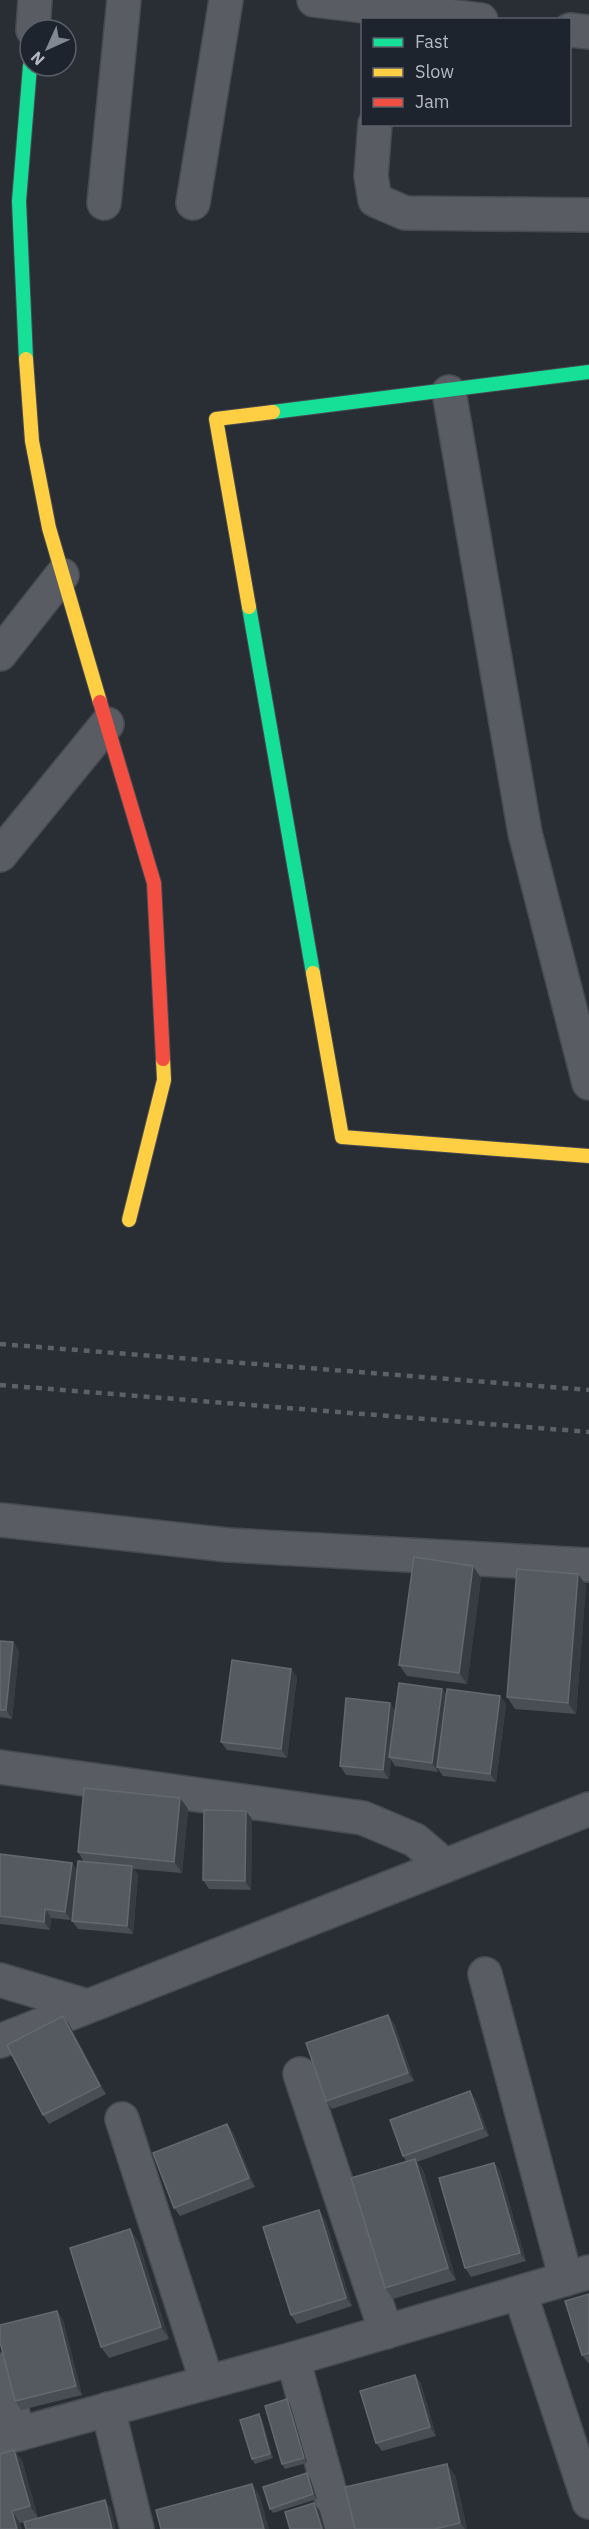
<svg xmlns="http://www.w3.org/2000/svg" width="589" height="2529" font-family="'IBM Plex Sans',sans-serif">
<rect width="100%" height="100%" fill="#292e34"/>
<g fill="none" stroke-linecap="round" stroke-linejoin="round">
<defs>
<g id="street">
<polyline points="314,0 481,20"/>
<polyline points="33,30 35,0"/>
<polyline points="570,30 589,32"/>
<polyline points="375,124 371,176 375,200 405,213 589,215"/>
<polyline points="104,203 124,0"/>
<polyline points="193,203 226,0"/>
<polyline points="449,392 525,833 589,1083"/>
<polyline points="0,654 62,575"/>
<polyline points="0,855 107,724"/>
<polyline points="0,1520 228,1545 589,1565"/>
<polyline points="0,1767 363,1818 415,1840 444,1865"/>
<polyline points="485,1974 566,2279"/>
<polyline points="0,1980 87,2006"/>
<polyline points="0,2041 589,1809"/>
<polyline points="300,2074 386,2332"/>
<polyline points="122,2119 207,2382"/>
<polyline points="520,2293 589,2502"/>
<polyline points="293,2359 340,2529"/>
<polyline points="0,2370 19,2434"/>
<polyline points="108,2409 137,2529"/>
<polyline points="0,2439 293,2359 589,2272"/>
</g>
<g id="fast">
<polyline points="26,359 19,201 30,66"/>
<polyline points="273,412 589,372"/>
<polyline points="249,607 313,973"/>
</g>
<g id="slow">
<polyline points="26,359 32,441 49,528 100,702"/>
<polyline points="249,607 216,419 273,412"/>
<polyline points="313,973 342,1137 589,1156"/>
<polyline points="129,1220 164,1080 163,1059"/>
</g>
<polyline id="jam" points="100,702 154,883 163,1059"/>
</defs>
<use href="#street" stroke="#474a4f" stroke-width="36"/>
<use href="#fast" stroke="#474a4f" stroke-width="16"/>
<use href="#slow" stroke="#474a4f" stroke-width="16"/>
<use href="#jam" stroke="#474a4f" stroke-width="16"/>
<use href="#street" stroke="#595c62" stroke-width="33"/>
<use href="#fast" stroke="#16e098" stroke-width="14"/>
<use href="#slow" stroke="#ffcf43" stroke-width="14"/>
<use href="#jam" stroke="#f24e42" stroke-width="14"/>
<g stroke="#5d6066" stroke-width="4.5" stroke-dasharray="6 6" stroke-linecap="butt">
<polyline points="0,1344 589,1390"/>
<polyline points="0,1385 589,1432"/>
</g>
</g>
<g fill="#494d54">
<polygon points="473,1566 481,1578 467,1684 407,1676 399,1665"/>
<polygon points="586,1585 576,1714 515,1709 507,1697"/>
<polygon points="0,1641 13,1642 19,1651 12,1719 0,1717"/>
<polygon points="291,1669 297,1677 287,1758 227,1750 221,1742"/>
<polygon points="442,1689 446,1695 500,1696 506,1704 496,1782 443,1776 438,1769 438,1772 395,1766 391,1760 389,1779 346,1775 340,1766 390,1703 395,1711"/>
<polygon points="180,1798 188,1809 182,1873 134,1869 138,1875 133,1934 78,1929 72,1921 75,1893 71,1920 51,1918 50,1930 0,1924 0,1854 72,1863 77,1871 84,1862 78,1852"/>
<polygon points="252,1819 251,1890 209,1889 203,1880"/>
<polygon points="63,2016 69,2024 106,2094 49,2124 43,2115"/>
<polygon points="394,2023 414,2081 332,2109 326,2101"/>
<polygon points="476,2100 489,2136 417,2162 423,2170 456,2280 393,2299 385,2288 406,2161 403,2156"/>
<polygon points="227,2124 233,2132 255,2187 180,2216 174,2208"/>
<polygon points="494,2163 500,2171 526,2261 471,2277 465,2268"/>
<polygon points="325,2219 352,2306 297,2324 291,2315"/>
<polygon points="130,2229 138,2241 169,2339 109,2358 101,2347"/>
<polygon points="589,2294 589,2363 588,2363 582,2355"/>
<polygon points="57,2311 63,2320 82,2395 21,2410 15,2401"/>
<polygon points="415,2375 421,2384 436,2436 382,2451 376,2443"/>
<polygon points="287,2399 290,2404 307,2463 285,2469 282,2464"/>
<polygon points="262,2419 273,2458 255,2464 252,2459"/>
<polygon points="14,2450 22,2461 38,2518 0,2529"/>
<polygon points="455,2475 467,2529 355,2529"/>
<polygon points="310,2478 317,2499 273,2513 270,2509"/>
</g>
<g fill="#373c42">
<polygon points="473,1566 481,1578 467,1684 459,1673"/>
<polygon points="578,1574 586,1585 576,1714 568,1703"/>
<polygon points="13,1642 19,1651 12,1719 6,1710"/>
<polygon points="291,1669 297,1677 287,1758 281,1749"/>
<polygon points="442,1689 448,1698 437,1767 438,1769 438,1772 432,1763"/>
<polygon points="500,1696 506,1704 496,1782 490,1774"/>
<polygon points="390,1703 396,1711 389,1757 391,1760 389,1779 383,1770"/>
<polygon points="180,1798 188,1809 182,1873 174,1862"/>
<polygon points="246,1811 252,1819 251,1890 245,1881"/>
<polygon points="72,1863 78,1872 71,1920 65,1912"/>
<polygon points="132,1866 138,1875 133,1934 127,1926"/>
<polygon points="45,1909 51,1918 50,1930 44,1922"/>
<polygon points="388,2015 394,2023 414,2081 408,2073"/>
<polygon points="63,2016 69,2024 106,2094 100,2086"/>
<polygon points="470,2091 476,2100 489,2136 483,2128"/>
<polygon points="227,2124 233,2132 255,2187 249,2178"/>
<polygon points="415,2159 423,2170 456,2280 448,2268"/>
<polygon points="494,2163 500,2171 526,2261 520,2253"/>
<polygon points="319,2210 325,2219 352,2306 346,2298"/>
<polygon points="130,2229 138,2241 169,2339 161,2327"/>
<polygon points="57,2311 63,2320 82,2395 76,2386"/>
<polygon points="415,2375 421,2384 436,2436 430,2427"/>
<polygon points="287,2399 290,2404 307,2463 304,2458"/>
<polygon points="259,2414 262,2419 273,2458 270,2454"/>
<polygon points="14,2450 22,2461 38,2518 30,2506"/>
<polygon points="447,2464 455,2475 467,2529 465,2529 460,2523"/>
<polygon points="307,2473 310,2478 317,2499 313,2494"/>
<polygon points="252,2484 260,2496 269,2529 264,2529"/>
<polygon points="105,2500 111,2508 116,2529 112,2529"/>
<polygon points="314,2503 320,2511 325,2529 322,2529"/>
<polygon points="12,2511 20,2523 22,2529 17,2529"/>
</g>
<g fill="#555960" stroke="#646870" stroke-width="1.5">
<polygon points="414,1557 473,1566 459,1673 399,1665"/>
<polygon points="517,1569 578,1574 568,1703 507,1697"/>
<polygon points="0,1641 13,1642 6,1710 0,1710"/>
<polygon points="232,1660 291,1669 281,1749 221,1742"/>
<polygon points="399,1683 442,1689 432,1763 389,1757"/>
<polygon points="447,1689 500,1696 490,1774 437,1767"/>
<polygon points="346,1698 390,1703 383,1770 340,1766"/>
<polygon points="84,1788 180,1798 174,1862 78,1852"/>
<polygon points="204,1810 246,1811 245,1881 203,1880"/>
<polygon points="0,1854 72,1863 65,1912 45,1909 44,1922 0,1916"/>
<polygon points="78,1861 132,1866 127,1926 72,1921"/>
<polygon points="388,2015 408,2073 326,2101 306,2043"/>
<polygon points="63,2016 100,2086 43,2115 7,2045"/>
<polygon points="470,2091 483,2128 403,2156 390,2120"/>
<polygon points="227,2124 249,2178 174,2208 153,2153"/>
<polygon points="415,2159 448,2268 385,2288 351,2178"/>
<polygon points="494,2163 520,2253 465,2268 439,2178"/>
<polygon points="319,2210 346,2298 291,2315 263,2227"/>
<polygon points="130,2229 161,2327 101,2347 70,2248"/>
<polygon points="589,2294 589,2353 582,2355 565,2301"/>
<polygon points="57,2311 76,2386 15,2401 0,2342 0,2325"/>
<polygon points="415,2375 430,2427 376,2443 360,2391"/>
<polygon points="287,2399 304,2458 282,2464 265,2406"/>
<polygon points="259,2414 270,2454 252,2459 240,2420"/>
<polygon points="14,2450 30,2506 12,2511 17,2529 0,2529 0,2454"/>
<polygon points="447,2464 460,2523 435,2529 355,2529 345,2487"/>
<polygon points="307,2473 313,2494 270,2509 263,2487"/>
<polygon points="252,2484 264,2529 161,2529 156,2510"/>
<polygon points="105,2500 112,2529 26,2529 24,2522"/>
<polygon points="314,2503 322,2529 290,2529 285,2512"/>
</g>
<rect x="361" y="18" width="210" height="108" fill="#1e242e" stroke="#5a606a" stroke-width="1.5"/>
<rect x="373" y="38" width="30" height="9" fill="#16e098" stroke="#5a606a" stroke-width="1.5"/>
<text x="415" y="48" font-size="18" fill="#b4bac5">Fast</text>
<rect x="373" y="68" width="30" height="9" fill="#ffcf43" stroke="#5a606a" stroke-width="1.5"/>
<text x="415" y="78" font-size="18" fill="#b4bac5">Slow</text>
<rect x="373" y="98" width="30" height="9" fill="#f24e42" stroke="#5a606a" stroke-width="1.5"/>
<text x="415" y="108" font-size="18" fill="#b4bac5">Jam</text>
<g transform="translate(48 48) rotate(225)"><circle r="28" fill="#1e242e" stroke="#5a606a" stroke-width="1.5"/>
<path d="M0-4.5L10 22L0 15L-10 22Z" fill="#838992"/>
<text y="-9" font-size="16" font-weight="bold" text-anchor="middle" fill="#b4bac5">N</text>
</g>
</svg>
